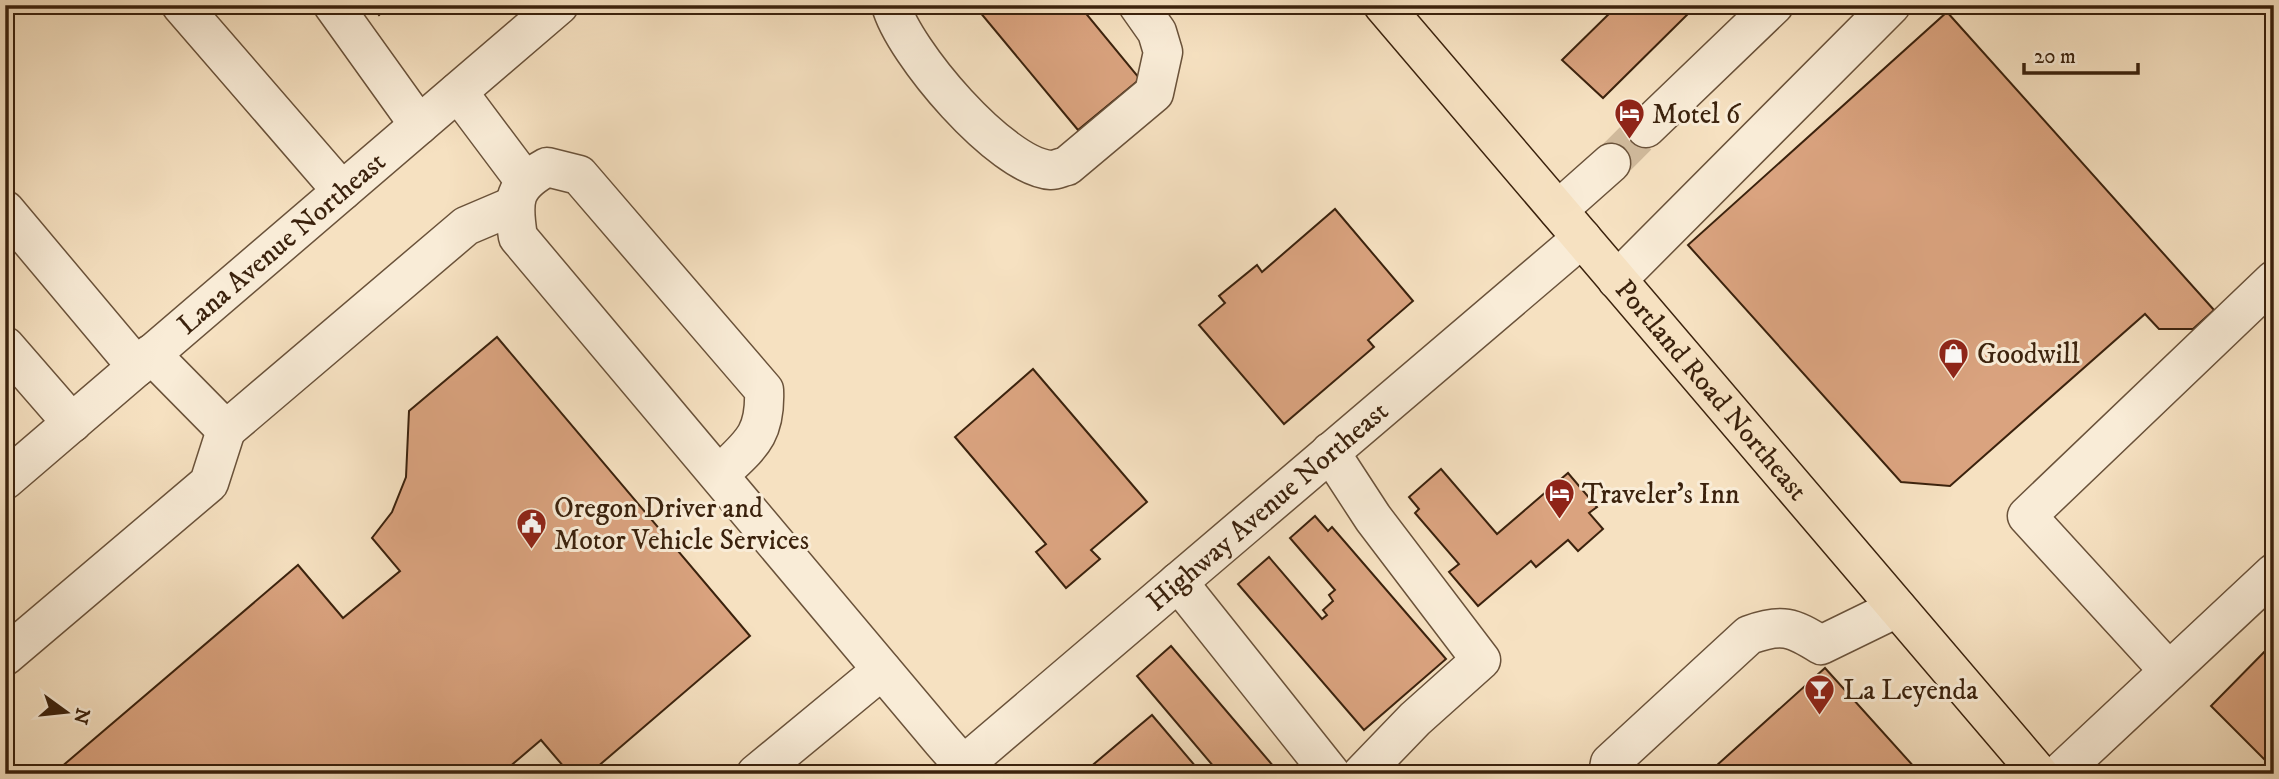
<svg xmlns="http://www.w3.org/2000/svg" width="2279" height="779" font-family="'IM FELL DW Pica',serif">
<rect width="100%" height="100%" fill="#f6e1c1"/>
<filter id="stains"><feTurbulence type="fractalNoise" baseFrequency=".00286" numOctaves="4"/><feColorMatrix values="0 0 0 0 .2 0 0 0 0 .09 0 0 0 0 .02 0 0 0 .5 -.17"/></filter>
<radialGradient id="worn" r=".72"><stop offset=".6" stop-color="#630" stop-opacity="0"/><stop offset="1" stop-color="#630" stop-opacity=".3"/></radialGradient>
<g fill="#daa37f" stroke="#3b220d" stroke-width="2">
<polygon points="371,5 390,5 379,15"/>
<polygon points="974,5 1079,5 1140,79 1078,130"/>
<polygon points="1618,5 1697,5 1603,98 1562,60"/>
<polygon points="1947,12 2214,310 2193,329 2159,329 2145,314 1950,486 1901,482 1688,245"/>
<polygon points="1335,209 1413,301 1368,340 1374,347 1284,424 1199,325 1225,303 1219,296 1257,265 1262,272"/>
<polygon points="497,337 750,636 589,774 570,774 541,740 501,774 53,774 298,565 343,618 400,571 372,538 392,512 406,477 409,411"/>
<polygon points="1033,369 1147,502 1091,550 1100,559 1066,588 1036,552 1046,544 955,437"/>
<polygon points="1441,469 1497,534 1568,473 1597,507 1589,513 1603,529 1578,551 1568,540 1536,567 1531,561 1478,606 1449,572 1459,564 1415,513 1419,509 1409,497"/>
<polygon points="1315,516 1328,531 1332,527 1446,659 1364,730 1238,584 1269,557 1322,619 1327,615 1323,610 1333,601 1329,595 1335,590 1290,538"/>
<polygon points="2274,642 2274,774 2256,774 2267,762 2211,706"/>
<polygon points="1171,646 1280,774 1220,774 1137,676"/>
<polygon points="1825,668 1916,769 1911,774 1723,774 1716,766"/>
<polygon points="1152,715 1202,774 1082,774"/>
</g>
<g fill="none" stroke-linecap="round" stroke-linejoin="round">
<polyline stroke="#d1bb9d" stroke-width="38" stroke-dasharray="38 19" stroke-linecap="butt" points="1611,163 1646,128"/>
<defs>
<g id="minor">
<polyline points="181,5 342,191"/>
<polyline points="333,5 419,125"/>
<path d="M891,5C903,51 1001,167 1051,170C1056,170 1062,167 1067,166L1154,93L1163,52L1157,32L1138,5"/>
<polyline points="458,92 524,180"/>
<polyline points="1646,128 1774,5"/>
<polyline points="5,210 137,367"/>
<polyline points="1558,210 1611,163"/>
<polyline points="1617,280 1891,5"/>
<polyline points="5,346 72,423"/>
<polyline points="151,354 226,430 466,226 513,206"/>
<polyline points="1330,452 1373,518 1481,660 1415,719 1362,774"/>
<path d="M719,475C750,445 766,436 764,390L579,175L547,167C513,186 512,199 518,237L942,741L963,765"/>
<path id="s1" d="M5,480L559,5"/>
<polyline points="1178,582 1331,774"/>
<polyline points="5,656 209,483 226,430"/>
<polyline points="2169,671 2027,516 2274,280"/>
<polyline points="756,774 882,670"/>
<path id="s2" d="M953,774L1582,238"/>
<path d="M1608,774L1610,763L1749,635C1782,623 1792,627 1821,645L1897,608"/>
<polyline points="2059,774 2274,573"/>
</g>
<g id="major">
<path id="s3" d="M1383,5L2039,774"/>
</g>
</defs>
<use href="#minor" stroke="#6a523a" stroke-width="41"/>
<use href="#major" stroke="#3b220d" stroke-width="41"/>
<use href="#minor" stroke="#f9ecd7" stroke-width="38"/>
<use href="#major" stroke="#f6e1c1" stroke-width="38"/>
</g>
<defs>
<symbol id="hotel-pin" viewBox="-11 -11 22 30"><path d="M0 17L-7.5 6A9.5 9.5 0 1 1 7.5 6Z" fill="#8f2418" stroke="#f9ecd7"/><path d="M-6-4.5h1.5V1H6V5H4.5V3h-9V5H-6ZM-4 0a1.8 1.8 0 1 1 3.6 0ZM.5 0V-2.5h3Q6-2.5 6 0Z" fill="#fff"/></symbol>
<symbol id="shop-pin" viewBox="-11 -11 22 30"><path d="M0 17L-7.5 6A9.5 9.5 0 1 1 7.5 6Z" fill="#8f2418" stroke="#f9ecd7"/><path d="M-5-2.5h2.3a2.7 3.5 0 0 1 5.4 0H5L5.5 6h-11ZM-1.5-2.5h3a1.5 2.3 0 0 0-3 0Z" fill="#fff"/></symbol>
<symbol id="civic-pin" viewBox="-11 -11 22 30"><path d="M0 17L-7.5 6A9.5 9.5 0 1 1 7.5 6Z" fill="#8f2418" stroke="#f9ecd7"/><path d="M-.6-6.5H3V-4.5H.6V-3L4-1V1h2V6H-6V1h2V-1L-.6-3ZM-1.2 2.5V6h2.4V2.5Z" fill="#fff"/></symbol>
<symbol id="bar-pin" viewBox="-11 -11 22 30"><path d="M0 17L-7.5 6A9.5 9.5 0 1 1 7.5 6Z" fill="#8f2418" stroke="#f9ecd7"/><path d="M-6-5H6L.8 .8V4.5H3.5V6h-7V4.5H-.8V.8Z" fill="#fff"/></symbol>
</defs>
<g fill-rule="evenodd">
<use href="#hotel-pin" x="1612" y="96" width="35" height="47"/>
<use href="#shop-pin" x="1936" y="336" width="35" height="47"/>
<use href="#hotel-pin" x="1542" y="476" width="35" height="47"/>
<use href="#civic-pin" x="514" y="506" width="35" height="47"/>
<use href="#bar-pin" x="1802" y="672" width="35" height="47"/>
</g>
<g text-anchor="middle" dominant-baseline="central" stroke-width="6" stroke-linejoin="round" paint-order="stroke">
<g font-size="28" fill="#3b220d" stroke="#f9ecd7" text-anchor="start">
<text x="1652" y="114">Motel 6</text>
<text x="1977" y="354">Goodwill</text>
<text x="1582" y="494">Traveler's Inn</text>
<text x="554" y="508">Oregon Driver and<tspan x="554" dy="32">Motor Vehicle Services</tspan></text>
<text x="1843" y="690">La Leyenda</text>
</g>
<g font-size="28" fill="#3b220d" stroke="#f9ecd7">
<text stroke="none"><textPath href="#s1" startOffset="364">Lana Avenue Northeast</textPath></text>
<text stroke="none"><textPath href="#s3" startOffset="506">Portland Road Northeast</textPath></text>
<text stroke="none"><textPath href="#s2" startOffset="413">Highway Avenue Northeast</textPath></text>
</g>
</g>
<rect width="2279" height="779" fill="none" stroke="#f6e1c1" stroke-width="28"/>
<rect x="7" y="7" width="2265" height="765" fill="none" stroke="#3b220d" stroke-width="3.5"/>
<rect x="14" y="14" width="2251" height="751" fill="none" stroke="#3b220d" stroke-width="2"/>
<g transform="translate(66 712) rotate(105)" stroke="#f9ecd7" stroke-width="5" paint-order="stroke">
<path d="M0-5L12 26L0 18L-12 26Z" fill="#3b220d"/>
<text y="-10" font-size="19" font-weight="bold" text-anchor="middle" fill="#3b220d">N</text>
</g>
<path d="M2024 63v10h114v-10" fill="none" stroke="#3b220d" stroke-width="3.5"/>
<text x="2034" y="63" font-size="21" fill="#3b220d" stroke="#f9ecd7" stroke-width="5" paint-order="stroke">20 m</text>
<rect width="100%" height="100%" filter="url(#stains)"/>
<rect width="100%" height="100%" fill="url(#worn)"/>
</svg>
